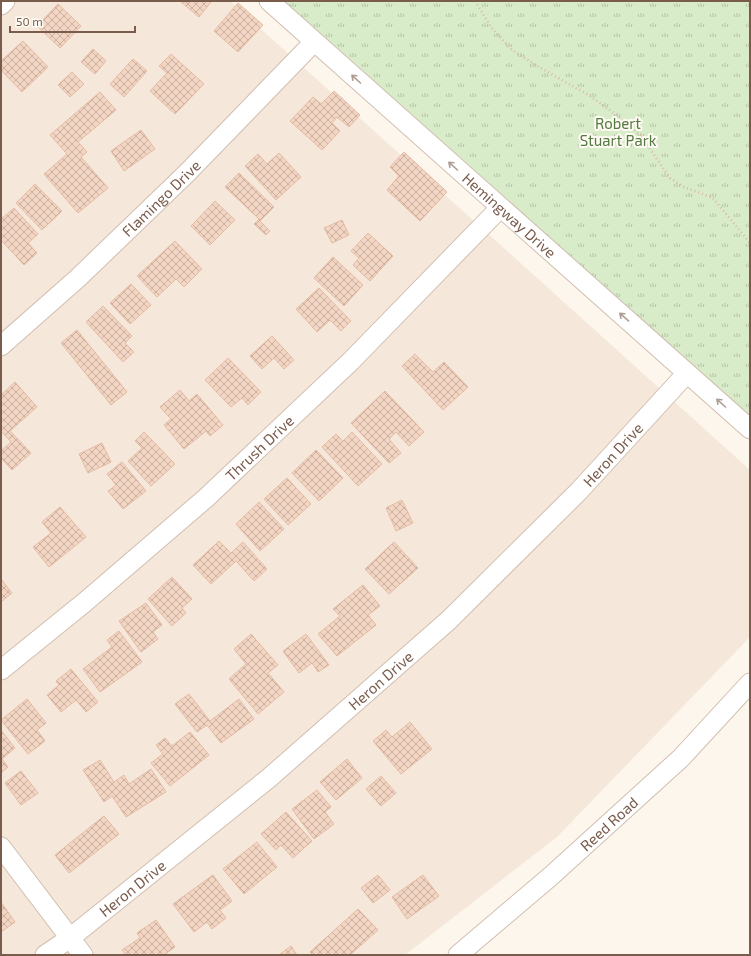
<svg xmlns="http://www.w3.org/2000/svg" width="751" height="956" font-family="'Exo 2',sans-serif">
<defs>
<pattern id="park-tufts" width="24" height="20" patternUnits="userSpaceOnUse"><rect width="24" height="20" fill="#d8ecc9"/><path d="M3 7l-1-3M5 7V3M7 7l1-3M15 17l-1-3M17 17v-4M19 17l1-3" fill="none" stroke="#b4c2a5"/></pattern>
<pattern id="building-cross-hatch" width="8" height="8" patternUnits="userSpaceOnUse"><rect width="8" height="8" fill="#f3d5c3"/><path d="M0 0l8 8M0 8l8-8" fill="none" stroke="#cab0a1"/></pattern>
</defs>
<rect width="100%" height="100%" fill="#fdf6ec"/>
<polygon fill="#f5e8da" points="1,1 230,1 750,470 750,637 557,837 405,955 1,955"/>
<polygon fill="url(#park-tufts)" points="274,1 750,1 750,424"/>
<g fill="url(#building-cross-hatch)" stroke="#e6bba3">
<polygon points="210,1 211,2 199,17 181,2"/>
<polygon points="238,3 263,25 238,52 214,31"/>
<polygon points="58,4 81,26 60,48 37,26"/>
<polygon points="23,41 48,67 22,92 1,70 1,61"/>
<polygon points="93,49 106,61 95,74 81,62"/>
<polygon points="171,54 204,84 175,114 150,91 167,73 159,66"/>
<polygon points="133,59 147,71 124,97 110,84"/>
<polygon points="72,72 84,84 70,97 58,85"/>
<polygon points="334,91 360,115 349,127 337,117 332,123 340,131 322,150 290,121 313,97 321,104"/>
<polygon points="100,92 116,110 78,142 87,152 81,157 108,188 78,213 44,174 67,154 50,135"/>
<polygon points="141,130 155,149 124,171 111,151"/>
<polygon points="404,152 447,192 420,221 387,190 399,176 390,167"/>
<polygon points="279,153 301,177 276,200 245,166 258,154 267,164"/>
<polygon points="239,173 274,207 260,221 270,231 266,235 254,224 259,219 225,187"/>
<polygon points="35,184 62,211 42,230 16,203"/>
<polygon points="215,201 235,220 210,245 191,226"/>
<polygon points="14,208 38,234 28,243 37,253 24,265 1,240 1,219"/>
<polygon points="342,220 349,235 332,243 324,228"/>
<polygon points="368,233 393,256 370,281 353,265 359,258 351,251"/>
<polygon points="175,241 202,269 184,287 176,279 157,297 137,276"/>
<polygon points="333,257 363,285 344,306 314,278"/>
<polygon points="131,284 151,305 130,324 110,303"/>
<polygon points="319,288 351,321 341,331 330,320 317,332 296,309"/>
<polygon points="103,306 132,336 125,343 134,352 123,362 86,322"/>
<polygon points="77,330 127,392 111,405 61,343"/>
<polygon points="272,336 294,360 284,369 274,358 262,369 250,356"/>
<polygon points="415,354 433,372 444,362 468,387 443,410 402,366"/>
<polygon points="228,358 261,392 248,405 242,398 231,407 205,380"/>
<polygon points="15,382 37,407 10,431 31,453 12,470 1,458 1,451 11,442 1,431 1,395"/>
<polygon points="180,390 189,401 197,394 223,425 210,436 206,431 184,449 164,425 171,419 160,407"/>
<polygon points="385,391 424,432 409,446 396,432 389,439 401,453 389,463 351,423"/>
<polygon points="144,432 175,464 151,486 128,461 142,448 135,441"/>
<polygon points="352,432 382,464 358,486 322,447 336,434 343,441"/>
<polygon points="102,443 111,462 88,473 79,454"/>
<polygon points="316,450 343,478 319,501 292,473"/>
<polygon points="122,462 146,491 123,509 108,491 116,485 107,474"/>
<polygon points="287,478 311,504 288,525 264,499"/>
<polygon points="402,500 413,523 396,531 386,508"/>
<polygon points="259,502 284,529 260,551 236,524"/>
<polygon points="60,507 86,537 49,567 33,547 51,533 42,522"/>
<polygon points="219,541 231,553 243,542 267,569 254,581 236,561 211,584 193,565"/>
<polygon points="394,542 418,568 389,594 365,569"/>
<polygon points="172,577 192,599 182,608 186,613 172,626 148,599"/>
<polygon points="1,579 12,593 1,602"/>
<polygon points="363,585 380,606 368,615 376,625 337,656 318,634 340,616 333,609"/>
<polygon points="146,603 162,625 153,632 158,639 141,652 119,621"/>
<polygon points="119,631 142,662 100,692 83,669 112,647 107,640"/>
<polygon points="251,634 278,665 268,673 284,692 258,714 229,679 246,664 234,649"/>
<polygon points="306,634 329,665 318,672 312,663 299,673 283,651"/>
<polygon points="71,669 98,702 86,712 76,700 61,712 47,695 59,685 56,681"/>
<polygon points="189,694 210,721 239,699 254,719 221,743 207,725 197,732 175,704"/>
<polygon points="27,699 46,723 37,730 45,741 28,754 1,720"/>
<polygon points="410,722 432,749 401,774 373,741 386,730 392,737"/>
<polygon points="1,730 15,748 2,759 8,767 1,773"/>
<polygon points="190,732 209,755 170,786 151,763 163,754 156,745 165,738 172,746"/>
<polygon points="347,759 362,778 336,800 320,782"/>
<polygon points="100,760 114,782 124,775 129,784 151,769 166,792 126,817 112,796 104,802 83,770"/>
<polygon points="21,771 38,793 21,805 5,783"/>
<polygon points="381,776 396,793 381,806 366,789"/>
<polygon points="317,790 331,807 325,812 334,824 314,839 292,809"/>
<polygon points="286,812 312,841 293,858 281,845 276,850 261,834"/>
<polygon points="104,816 119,834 69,873 55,855"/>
<polygon points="257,842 277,867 244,894 223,869"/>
<polygon points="213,875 232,901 220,910 226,918 212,929 207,922 194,932 173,904"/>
<polygon points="378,875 390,890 373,903 361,888"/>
<polygon points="423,875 439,896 407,919 392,897"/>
<polygon points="1,902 15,922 1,932"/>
<polygon points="358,909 378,930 350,955 313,955 310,952"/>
<polygon points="156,920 175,947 164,955 126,955 122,950 140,938 137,933"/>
<polygon points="291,946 297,955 279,955"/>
</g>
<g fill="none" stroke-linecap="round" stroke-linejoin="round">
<defs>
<g id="street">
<path id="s1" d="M269,1L750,429"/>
<polyline points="1,5 5,1"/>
<path id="s2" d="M1,346L78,278L187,173L314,42"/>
<path id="s3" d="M1,670L85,602L206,498L351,361L500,208"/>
<polyline points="1,847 83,955"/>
<path id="s4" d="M45,955L70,938L269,778L449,620L579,491L687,373"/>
<path id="s5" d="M458,955L551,876L681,758L750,683"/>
</g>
</defs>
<use href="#street" stroke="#d1beb0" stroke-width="21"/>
<polyline stroke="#d9b8a5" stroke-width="2.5" stroke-dasharray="1 3" stroke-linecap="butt" points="475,1 491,27 512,50 539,67 590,96 618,116 641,136 670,178 684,187 713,198 750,243"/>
<use href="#street" stroke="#fff" stroke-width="19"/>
</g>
<defs><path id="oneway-shaft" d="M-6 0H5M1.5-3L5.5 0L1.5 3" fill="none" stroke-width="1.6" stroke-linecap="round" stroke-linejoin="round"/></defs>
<g stroke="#af9d94">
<use href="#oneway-shaft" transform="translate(356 79) rotate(-138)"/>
<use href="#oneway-shaft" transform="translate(453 166) rotate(-138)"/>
<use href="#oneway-shaft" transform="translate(624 317) rotate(-139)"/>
<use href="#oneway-shaft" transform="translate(721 403) rotate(-138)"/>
</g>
<g text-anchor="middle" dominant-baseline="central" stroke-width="4" stroke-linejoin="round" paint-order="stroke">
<g font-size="15" fill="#537a41" stroke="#fffaf3">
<text x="618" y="123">Robert<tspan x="618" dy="17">Stuart Park</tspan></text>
</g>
<g font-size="15" fill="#7a5c4d" stroke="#fffaf3">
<text stroke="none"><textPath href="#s2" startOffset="218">Flamingo Drive</textPath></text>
<text stroke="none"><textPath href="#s1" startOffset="322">Hemingway Drive</textPath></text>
<text stroke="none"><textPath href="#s3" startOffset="341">Thrush Drive</textPath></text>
<text stroke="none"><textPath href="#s4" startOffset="758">Heron Drive</textPath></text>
<text stroke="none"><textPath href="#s4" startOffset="434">Heron Drive</textPath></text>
<text stroke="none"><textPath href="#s5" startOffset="200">Reed Road</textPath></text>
<text stroke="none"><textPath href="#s4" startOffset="110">Heron Drive</textPath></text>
</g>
</g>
<rect width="751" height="956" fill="none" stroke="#7a5c4d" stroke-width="4"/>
<path d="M10 26v6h125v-6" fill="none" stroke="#7a5c4d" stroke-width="2"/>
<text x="16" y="26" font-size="12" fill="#7a5c4d" stroke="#fffaf3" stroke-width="3" paint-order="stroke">50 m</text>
</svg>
